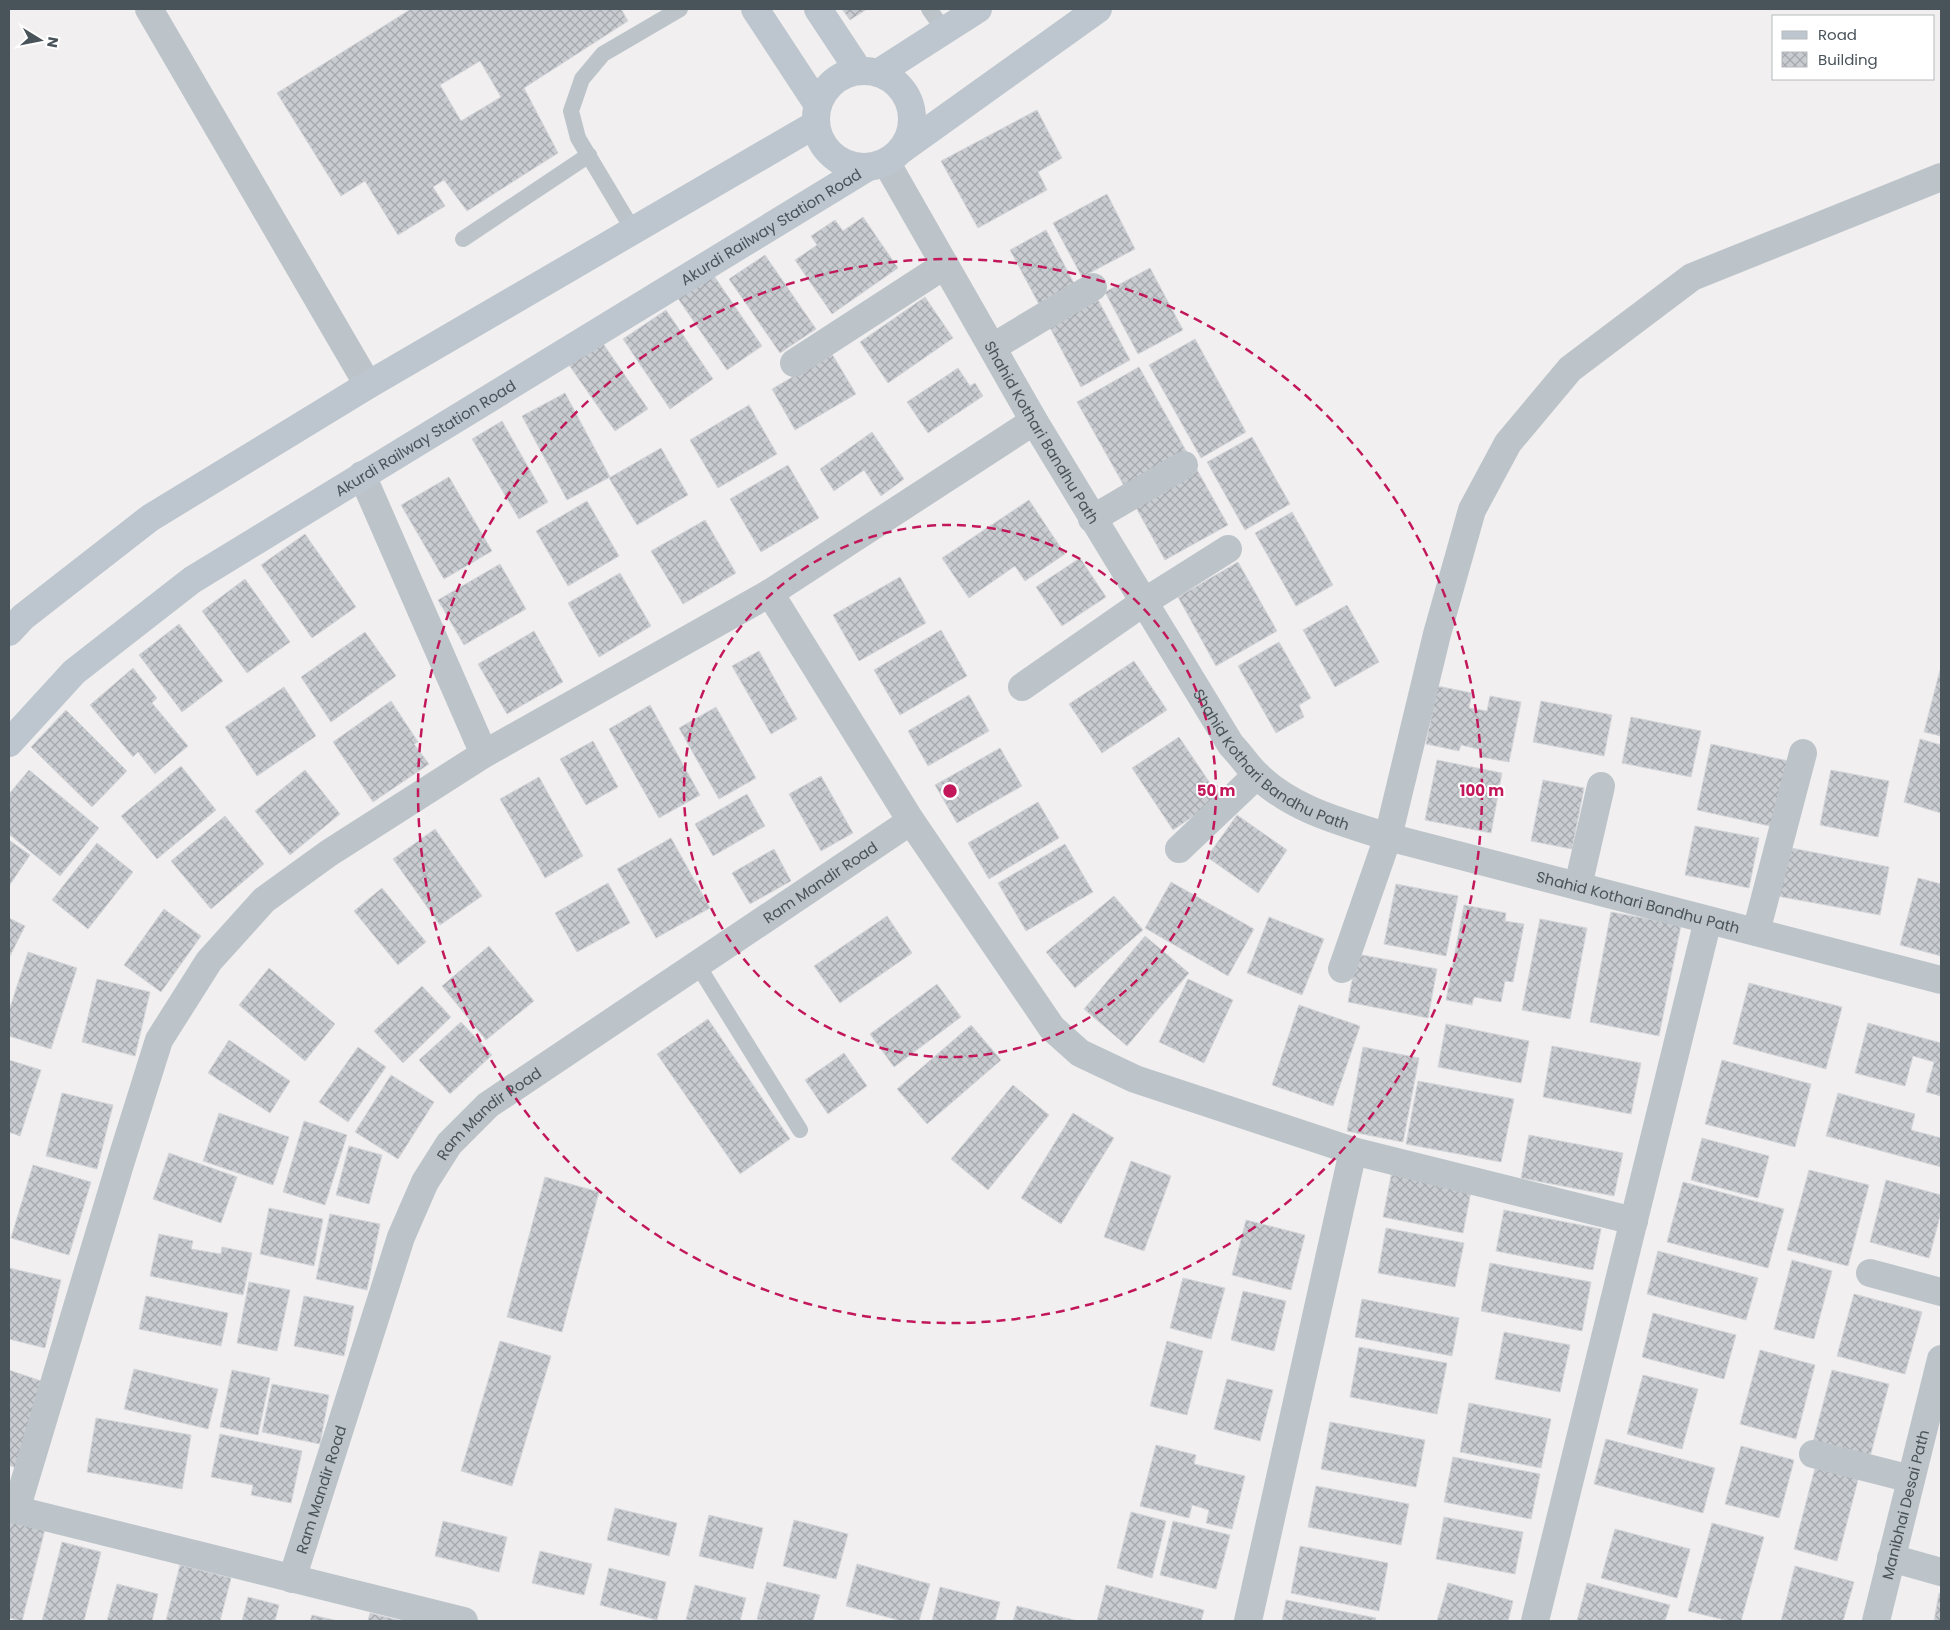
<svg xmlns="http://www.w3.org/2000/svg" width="1950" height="1630" font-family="Poppins,sans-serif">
<defs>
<pattern id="building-cross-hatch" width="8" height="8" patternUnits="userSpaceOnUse" patternTransform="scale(1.25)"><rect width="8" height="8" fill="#c9ccd1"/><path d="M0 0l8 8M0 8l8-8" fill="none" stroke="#a5a8ad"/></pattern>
</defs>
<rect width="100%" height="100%" fill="#f1efef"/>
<g fill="url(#building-cross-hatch)" stroke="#d4d6da" fill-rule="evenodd">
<path d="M411,9H621L628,21L524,88L558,153L467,211L444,180L433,187L445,206L398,235L365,181L341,196L277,93ZM480,61L501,97L461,121L440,85Z"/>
<polygon points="842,9 867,9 850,20"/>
<polygon points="1037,110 1062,158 1038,172 1047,190 978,228 941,161"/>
<polygon points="1107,194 1135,249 1082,277 1053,223"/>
<polygon points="863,217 898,268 832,314 795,260 817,245 811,236 835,220 843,231"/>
<polygon points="1046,230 1077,289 1041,308 1010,250"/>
<polygon points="765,255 816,329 780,353 729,279"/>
<polygon points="1150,268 1183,330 1138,354 1105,292"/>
<polygon points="712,273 762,346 727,370 677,297"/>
<polygon points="1096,296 1130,360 1081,387 1047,322"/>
<polygon points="925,297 953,338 888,383 860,342"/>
<polygon points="666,310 713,379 670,409 623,339"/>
<polygon points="1195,339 1246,432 1201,458 1149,365"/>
<polygon points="602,342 648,409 615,431 569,365"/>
<polygon points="832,354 856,394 795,430 772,389"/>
<polygon points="1139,367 1189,456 1127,491 1077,402"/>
<polygon points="958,368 970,386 975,383 983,396 928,433 907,402"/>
<polygon points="565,393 610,477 567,500 522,416"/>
<polygon points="749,405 777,454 718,488 690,440"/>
<polygon points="502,421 548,502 519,519 472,439"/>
<polygon points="872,432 904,479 881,496 864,470 834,491 820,469"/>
<polygon points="1252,437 1290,504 1245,530 1207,462"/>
<polygon points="661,448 688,495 637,525 609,478"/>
<polygon points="788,465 819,518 761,552 730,499"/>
<polygon points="1196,468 1228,525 1165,560 1134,504"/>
<polygon points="449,477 492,551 444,579 401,505"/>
<polygon points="1029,500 1065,554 1025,581 1015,566 969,598 942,558"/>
<polygon points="587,501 619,556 568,586 536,531"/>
<polygon points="1292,512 1333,585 1296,606 1255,533"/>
<polygon points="705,520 736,573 683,604 651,551"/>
<polygon points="305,534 356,607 312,638 261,565"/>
<polygon points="1080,558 1106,597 1062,626 1036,587"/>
<polygon points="1238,562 1277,631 1216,666 1178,597"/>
<polygon points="500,564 526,609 464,645 438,600"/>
<polygon points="620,573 651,626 599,657 568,603"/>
<polygon points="900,577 926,623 859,661 833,615"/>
<polygon points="245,579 290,642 247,673 202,611"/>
<polygon points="1347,605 1379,662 1335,687 1303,630"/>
<polygon points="179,624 223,681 182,712 139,655"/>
<polygon points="941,630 967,676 900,715 874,670"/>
<polygon points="534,631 563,682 507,714 478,664"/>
<polygon points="365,632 396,676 331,722 301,677"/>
<polygon points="1279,642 1311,698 1299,705 1304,717 1276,733 1238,666"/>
<polygon points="759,651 797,719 771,734 732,666"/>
<polygon points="1134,661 1167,710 1102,753 1069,704"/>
<polygon points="133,668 157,698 152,703 188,746 155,774 138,752 133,757 90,705"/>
<polygon points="1940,670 1941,671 1941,736 1924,732"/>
<polygon points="1437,686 1472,693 1469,708 1487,711 1490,696 1521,702 1509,762 1481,757 1482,750 1461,745 1459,751 1426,744"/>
<polygon points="284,687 316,736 257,776 225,727"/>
<polygon points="969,695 989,731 928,766 908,731"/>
<polygon points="391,701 418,742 414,744 429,764 373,802 333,742"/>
<polygon points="1541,701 1612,715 1604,756 1533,742"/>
<polygon points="650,705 700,795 659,818 609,729"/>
<polygon points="716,707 756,778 719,799 679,728"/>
<polygon points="66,710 127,771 92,807 31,747"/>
<polygon points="1631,717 1701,731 1691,777 1622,763"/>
<polygon points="1179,737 1220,798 1173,830 1132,768"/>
<polygon points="1920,739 1941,745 1941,813 1904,802"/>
<polygon points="593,741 618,787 586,805 560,759"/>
<polygon points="1711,744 1793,762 1779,828 1697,810"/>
<polygon points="1000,748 1022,786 957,823 935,785"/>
<polygon points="1437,760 1502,773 1491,833 1425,820"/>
<polygon points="181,766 216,810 157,859 121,816"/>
<polygon points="29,770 99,828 60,876 9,834 9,794"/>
<polygon points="305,770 340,814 290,855 255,811"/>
<polygon points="1831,770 1889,781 1878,837 1820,825"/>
<polygon points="821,776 853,833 821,851 789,794"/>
<polygon points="539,777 583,856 545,878 500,799"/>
<polygon points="1543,780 1584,788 1572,849 1531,841"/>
<polygon points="747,794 765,826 713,856 695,824"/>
<polygon points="1038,802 1059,838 989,879 968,843"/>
<polygon points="1237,815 1287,850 1258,893 1207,857"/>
<polygon points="225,816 264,864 211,909 171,861"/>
<polygon points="1695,826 1759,838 1749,888 1685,875"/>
<polygon points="435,829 482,896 440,925 393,859"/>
<polygon points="671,838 710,908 656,938 617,869"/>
<polygon points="9,840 30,855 9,886"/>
<polygon points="97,843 133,872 88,929 52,900"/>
<polygon points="1065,844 1093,892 1026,931 998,883"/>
<polygon points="1786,847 1889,867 1880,915 1777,896"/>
<polygon points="774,849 791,881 750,904 732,873"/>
<polygon points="1918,878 1941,884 1941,956 1900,945"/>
<polygon points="1171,882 1254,929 1228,976 1145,928"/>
<polygon points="608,883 630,923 577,952 555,913"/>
<polygon points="1396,884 1458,896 1446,956 1384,944"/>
<polygon points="382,888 426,942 398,965 354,911"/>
<polygon points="1114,896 1143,930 1075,988 1046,952"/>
<polygon points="1464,905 1506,913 1505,921 1524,924 1513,982 1505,981 1501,1002 1474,997 1472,1005 1446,1000"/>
<polygon points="164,909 201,936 161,992 124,965"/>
<polygon points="1611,912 1681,925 1659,1036 1590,1022"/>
<polygon points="887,916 912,953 840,1003 814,966"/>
<polygon points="1269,917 1324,939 1302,995 1247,973"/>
<polygon points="9,918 25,926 9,958"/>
<polygon points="1540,919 1587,928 1570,1019 1522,1010"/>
<polygon points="1145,936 1189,973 1127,1046 1084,1009"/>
<polygon points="489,946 534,1001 486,1040 442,986"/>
<polygon points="28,952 77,968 51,1049 9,1036 9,1011"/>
<polygon points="1357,954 1437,969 1428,1018 1348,1002"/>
<polygon points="269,968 335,1024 305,1061 239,1005"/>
<polygon points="97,979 150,992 135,1056 82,1042"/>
<polygon points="1188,979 1233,1000 1204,1063 1159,1042"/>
<polygon points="1749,983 1842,1007 1826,1069 1733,1044"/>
<polygon points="937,984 961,1017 894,1067 870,1034"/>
<polygon points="422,986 451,1017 403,1063 374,1031"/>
<polygon points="1299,1005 1360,1026 1333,1106 1272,1085"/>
<polygon points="708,1019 790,1139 740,1174 657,1054"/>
<polygon points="461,1022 492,1055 450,1094 419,1060"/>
<polygon points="1868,1023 1941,1043 1941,1096 1926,1092 1934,1062 1913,1056 1905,1086 1855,1073"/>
<polygon points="1446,1024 1529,1041 1521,1083 1438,1067"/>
<polygon points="971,1025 1001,1060 927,1124 897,1089"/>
<polygon points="229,1040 290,1081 270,1113 208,1073"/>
<polygon points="1552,1046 1641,1063 1631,1114 1543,1097"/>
<polygon points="358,1047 386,1067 348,1122 319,1102"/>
<polygon points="1363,1047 1419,1058 1403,1142 1347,1131"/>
<polygon points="844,1053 867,1086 828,1114 805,1080"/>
<polygon points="9,1060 41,1070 20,1136 9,1132"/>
<polygon points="1722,1060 1811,1084 1795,1147 1705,1124"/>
<polygon points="391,1075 434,1102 398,1159 355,1132"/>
<polygon points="1418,1081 1514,1099 1501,1162 1406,1144"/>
<polygon points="1013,1085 1049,1115 988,1190 951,1159"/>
<polygon points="62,1093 113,1105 97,1169 46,1156"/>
<polygon points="1838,1093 1915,1114 1911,1130 1941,1138 1941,1167 1826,1136"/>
<polygon points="219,1113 289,1137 273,1185 203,1161"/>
<polygon points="1073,1113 1114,1138 1061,1224 1021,1198"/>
<polygon points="304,1121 347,1135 325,1205 283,1192"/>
<polygon points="1529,1135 1623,1153 1614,1196 1521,1178"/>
<polygon points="1702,1138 1769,1156 1758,1198 1691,1180"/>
<polygon points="349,1146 382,1155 369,1204 336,1195"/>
<polygon points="169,1153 237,1177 221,1223 153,1199"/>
<polygon points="1131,1161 1171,1176 1144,1251 1104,1237"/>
<polygon points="33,1165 91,1182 69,1255 11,1238"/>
<polygon points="1393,1166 1473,1181 1463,1233 1383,1217"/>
<polygon points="1809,1170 1869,1185 1848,1266 1787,1250"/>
<polygon points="545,1177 599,1192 562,1332 507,1317"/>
<polygon points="1886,1180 1941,1195 1941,1212 1929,1258 1870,1242"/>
<polygon points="1683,1182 1784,1209 1768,1268 1667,1242"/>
<polygon points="269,1208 323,1219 314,1266 260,1254"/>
<polygon points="1504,1210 1601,1229 1593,1270 1496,1251"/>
<polygon points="330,1214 380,1224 367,1290 316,1279"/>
<polygon points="1246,1220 1305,1235 1291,1290 1232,1275"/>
<polygon points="1386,1228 1464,1243 1455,1287 1378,1273"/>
<polygon points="159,1234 193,1241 191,1249 221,1254 222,1247 252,1253 243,1295 150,1276"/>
<polygon points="1658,1251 1758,1278 1746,1320 1647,1294"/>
<polygon points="1792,1260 1832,1271 1814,1339 1774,1329"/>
<polygon points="1490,1263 1591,1282 1582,1331 1481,1311"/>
<polygon points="9,1268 61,1280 45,1348 9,1339"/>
<polygon points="1183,1278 1225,1288 1211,1339 1170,1328"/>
<polygon points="249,1282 290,1290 277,1351 237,1343"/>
<polygon points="1243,1291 1286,1301 1274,1351 1231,1340"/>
<polygon points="1854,1294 1922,1312 1905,1374 1837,1356"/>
<polygon points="146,1296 228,1313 221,1346 139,1329"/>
<polygon points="304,1296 354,1306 344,1356 294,1346"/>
<polygon points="1362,1299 1459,1318 1452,1356 1355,1337"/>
<polygon points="1653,1313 1736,1335 1724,1379 1642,1357"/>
<polygon points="1504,1332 1570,1345 1560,1392 1495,1379"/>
<polygon points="500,1341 551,1356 512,1486 461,1471"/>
<polygon points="1167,1341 1203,1351 1187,1415 1150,1406"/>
<polygon points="1359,1347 1447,1363 1437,1414 1350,1397"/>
<polygon points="1760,1350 1815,1365 1796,1439 1740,1424"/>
<polygon points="134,1369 218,1389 208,1429 124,1409"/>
<polygon points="9,1370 44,1382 16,1468 9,1465"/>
<polygon points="232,1370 270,1378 258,1435 220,1427"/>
<polygon points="1832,1370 1889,1384 1870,1457 1813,1442"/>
<polygon points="1643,1375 1698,1389 1682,1449 1627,1434"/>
<polygon points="1227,1379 1273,1390 1260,1441 1214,1429"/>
<polygon points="272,1384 329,1395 320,1444 262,1432"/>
<polygon points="1469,1403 1551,1419 1541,1468 1460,1452"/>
<polygon points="96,1418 191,1435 182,1489 87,1472"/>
<polygon points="1330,1422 1425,1440 1416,1487 1321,1469"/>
<polygon points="220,1434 302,1451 291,1503 251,1495 253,1485 211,1477"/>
<polygon points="1606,1439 1715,1468 1703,1513 1594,1484"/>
<polygon points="1156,1445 1196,1455 1194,1464 1245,1476 1232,1529 1206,1523 1209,1510 1192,1505 1189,1518 1140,1506"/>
<polygon points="1741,1446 1794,1460 1779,1518 1725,1504"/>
<polygon points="1453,1457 1540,1474 1531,1519 1444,1502"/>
<polygon points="1816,1464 1859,1476 1837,1561 1794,1549"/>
<polygon points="1316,1486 1409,1504 1401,1545 1308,1527"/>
<polygon points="615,1508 677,1523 669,1556 607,1540"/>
<polygon points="1131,1512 1166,1521 1152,1578 1117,1568"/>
<polygon points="709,1515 763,1528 753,1569 699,1556"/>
<polygon points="9,1516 46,1525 22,1621 9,1618"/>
<polygon points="1444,1517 1523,1532 1515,1574 1436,1559"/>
<polygon points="794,1520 848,1534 836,1579 783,1566"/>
<polygon points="443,1521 507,1537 499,1572 435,1556"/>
<polygon points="1173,1521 1230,1535 1216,1589 1160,1575"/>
<polygon points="1712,1523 1764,1537 1741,1621 1729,1621 1688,1611"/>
<polygon points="1615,1529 1690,1549 1677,1598 1601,1578"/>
<polygon points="62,1542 101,1552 84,1621 42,1621"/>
<polygon points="1300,1546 1388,1563 1379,1611 1291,1593"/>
<polygon points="540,1551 592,1564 584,1595 532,1583"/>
<polygon points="857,1564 930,1584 919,1621 902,1621 846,1606"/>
<polygon points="180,1565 231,1578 220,1621 166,1621"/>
<polygon points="1795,1566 1854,1582 1843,1621 1781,1621"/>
<polygon points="609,1568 666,1582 657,1620 600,1605"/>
<polygon points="767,1582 820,1595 813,1621 766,1621 757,1619"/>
<polygon points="1448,1583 1513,1601 1508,1621 1437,1621"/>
<polygon points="1587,1583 1670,1605 1665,1621 1577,1621"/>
<polygon points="117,1584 158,1594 152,1621 107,1621"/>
<polygon points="695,1585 746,1598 740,1621 686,1620"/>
<polygon points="1106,1585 1204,1610 1201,1621 1097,1621"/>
<polygon points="940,1587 1000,1602 995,1621 932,1621"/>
<polygon points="1939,1593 1941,1594 1941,1621 1934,1621"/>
<polygon points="248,1597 279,1605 275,1621 242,1621"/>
<polygon points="1286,1600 1376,1618 1375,1621 1282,1621"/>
<polygon points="1017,1606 1078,1621 1013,1621"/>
<polygon points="370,1613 402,1621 368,1621"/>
<polygon points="312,1615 338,1621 310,1621"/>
</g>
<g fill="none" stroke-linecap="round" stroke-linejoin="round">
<g stroke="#bcc4ca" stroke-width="16">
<polyline points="929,9 944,30"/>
<polyline points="633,230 578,138 571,111 582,79 603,54 680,9"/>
<polyline points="463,239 589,155"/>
<polyline points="697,964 800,1130"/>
</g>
<g stroke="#bcc4ca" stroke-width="28">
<polyline points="149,9 368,385"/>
<path id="s1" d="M886,162L1034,421L1231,745C1240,754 1247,765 1256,774C1292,810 1342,822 1388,837L1941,980"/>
<polyline points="993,347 1093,287"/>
<polyline points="794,363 945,265"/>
<polyline points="362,475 484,754"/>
<polyline points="1092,519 1184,465"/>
<polyline points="770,593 911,821 1052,1028 1080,1053 1135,1079 1353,1151 1634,1221"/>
<polyline points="1022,687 1144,602 1228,549"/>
<polyline points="1179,849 1257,775"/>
<polyline points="1578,886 1601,786"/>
<polyline points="1756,932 1803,753"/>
<polyline points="1342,969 1388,837 1437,634 1472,510 1508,443 1570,369 1692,277 1941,177"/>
<polyline points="1870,1273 1941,1292"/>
<polyline points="1813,1454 1911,1479"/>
<polyline points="9,1508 464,1621"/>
<polyline points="16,1510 121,1161 159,1040 209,961 264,900 329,853 484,754 770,593 1034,421"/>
<polyline points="1891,1558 1941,1572"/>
<path id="s2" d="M292,1579L401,1237L425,1182L449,1144L488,1105L911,821"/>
<polyline points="1248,1621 1353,1151"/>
<polyline points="1535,1621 1708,920"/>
<path id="s3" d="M1876,1621L1941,1359"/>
</g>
<g stroke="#bdc6ce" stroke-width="28">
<polyline points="755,9 818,105"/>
<polyline points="818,9 859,71"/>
<circle cx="864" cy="119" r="48"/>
<polyline points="878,73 978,9"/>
<polyline points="901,150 1098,9"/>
<polyline points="9,632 23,617 150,518 368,385 816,124"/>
<path id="s4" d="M9,743L74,672L192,580L868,167"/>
</g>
</g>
<g fill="none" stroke="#c2185b" stroke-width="2.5" stroke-dasharray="9 6">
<circle cx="950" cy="791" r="266"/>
<circle cx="950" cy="791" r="532"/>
</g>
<g text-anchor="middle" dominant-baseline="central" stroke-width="4" stroke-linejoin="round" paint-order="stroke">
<g font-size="15" fill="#49535a" stroke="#fff">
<text stroke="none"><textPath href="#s4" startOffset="924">Akurdi Railway Station Road</textPath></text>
<text stroke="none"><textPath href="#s1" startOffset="312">Shahid Kothari Bandhu Path</textPath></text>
<text stroke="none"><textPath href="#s4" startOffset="519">Akurdi Railway Station Road</textPath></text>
<text stroke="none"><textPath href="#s1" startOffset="718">Shahid Kothari Bandhu Path</textPath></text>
<text stroke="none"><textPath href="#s2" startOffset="919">Ram Mandir Road</textPath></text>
<text stroke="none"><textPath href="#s1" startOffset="1122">Shahid Kothari Bandhu Path</textPath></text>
<text stroke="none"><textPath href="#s2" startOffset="514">Ram Mandir Road</textPath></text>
<text stroke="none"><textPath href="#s2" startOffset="94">Ram Mandir Road</textPath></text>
<text stroke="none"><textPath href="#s3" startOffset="120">Manibhai Desai Path</textPath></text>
</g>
</g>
<circle cx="950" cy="791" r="8" fill="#c2185b" stroke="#fff" stroke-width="2.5"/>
<g font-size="15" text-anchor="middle" font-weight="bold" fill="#c2185b" stroke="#fff" stroke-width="4" stroke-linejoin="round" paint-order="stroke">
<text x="1216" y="796">50 m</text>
<text x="1482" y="796">100 m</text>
</g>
<rect width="1950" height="1630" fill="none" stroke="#49535a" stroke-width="20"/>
<rect x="1772" y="15" width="162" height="65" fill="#ffffff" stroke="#b6babd"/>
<rect x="1782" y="31" width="25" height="8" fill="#bdc6ce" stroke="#b6babd"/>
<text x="1818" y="40" font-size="15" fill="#49535a">Road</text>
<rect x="1782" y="52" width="25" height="15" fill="url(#building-cross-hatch)" stroke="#b6babd"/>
<text x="1818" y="65" font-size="15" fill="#49535a">Building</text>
<g transform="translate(40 40) rotate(100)" stroke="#ffffff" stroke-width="4" paint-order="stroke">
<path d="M0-4L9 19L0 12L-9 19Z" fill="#49535a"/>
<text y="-8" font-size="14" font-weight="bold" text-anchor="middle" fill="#49535a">N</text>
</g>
</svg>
